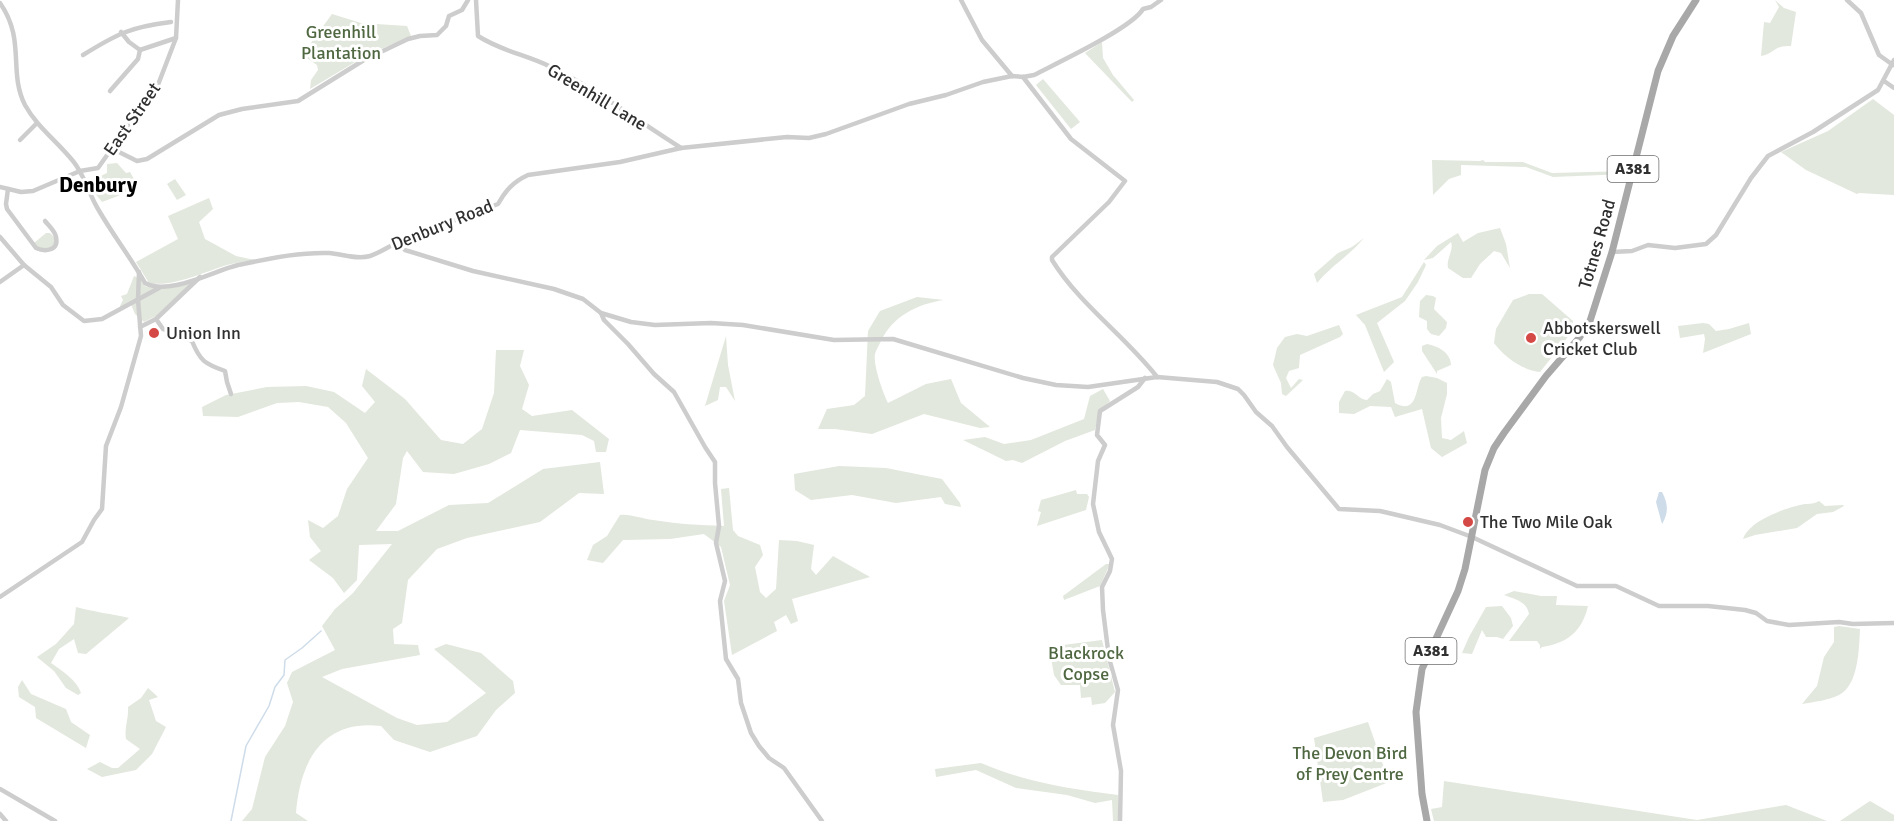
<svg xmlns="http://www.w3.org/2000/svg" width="1894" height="821" font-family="Signika,sans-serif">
<rect width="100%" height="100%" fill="#fff"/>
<g fill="#e2e8dd">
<path d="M1775,0L1784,8L1796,12L1791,46C1773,45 1775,54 1761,56L1764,22L1770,23L1779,7Z"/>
<polygon points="332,14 361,23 407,26 411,36 367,55 310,89 311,80 318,70 317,65 305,57 308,47"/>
<polygon points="1102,42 1103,58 1113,75 1134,100 1132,102 1085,53"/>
<polygon points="1043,79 1080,122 1071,129 1036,85"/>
<polygon points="1873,99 1894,115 1894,195 1859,193 1857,194 1806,170 1781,152 1828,131"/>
<polygon points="1483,160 1485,162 1523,162 1552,173 1628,171 1626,174 1553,177 1526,167 1461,165 1461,175 1449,179 1433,195 1432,160 1480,161"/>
<polygon points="117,163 126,173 130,172 139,188 102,202 94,192 90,181 107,173 107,164"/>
<polygon points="175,179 186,195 177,200 167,184"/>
<path d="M209,198L213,209L199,222L205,239L236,256L255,260C247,261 239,262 231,264C208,270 173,288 149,283L136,262L178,239L168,216Z"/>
<path d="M1500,228L1506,244L1510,268L1501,253L1494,251L1480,264L1471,278H1463L1448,268C1446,259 1454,250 1451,242L1433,258L1424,260L1437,246L1458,233L1463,242L1478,233Z"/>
<polygon points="46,233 50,233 54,237 54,244 49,249 39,249 34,243"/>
<path d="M1364,238C1350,255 1331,266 1317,283L1314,274L1338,253L1352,247Z"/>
<polygon points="1424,262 1426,265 1418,282 1405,301 1377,323 1394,362 1384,372 1365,325 1356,315 1402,297"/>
<path d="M134,276L140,279L145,286C162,291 177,286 194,281L156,316L144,322L135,314L130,302L120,308V306L123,300L121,296L127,294Z"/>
<path d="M1529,294H1542L1573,321L1571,333L1540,372C1523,370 1505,358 1494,343L1496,329L1513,300Z"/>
<polygon points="1426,295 1433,296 1436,298 1434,309 1447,322 1446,328 1439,336 1431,334 1427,329 1427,321 1419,317 1420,301"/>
<path d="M917,297L944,300C917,304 893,316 881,341C879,345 876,350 875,354C873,365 883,393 888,403L926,384L951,379L961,403L990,427L980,428L924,414L872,434L835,429H818L827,409L854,405L865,396L868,331L880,311Z"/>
<polygon points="1703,323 1709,324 1716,331 1729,329 1749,323 1751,334 1703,353 1705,339 1704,334 1680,338 1678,326"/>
<polygon points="1339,325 1343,334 1340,337 1300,355 1299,368 1289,371 1286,378 1291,388 1299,379 1303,380 1286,396 1282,394 1281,383 1273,365 1277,348 1285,337 1297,334 1307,336"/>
<polygon points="726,336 728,365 735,401 726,387 720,387 718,400 705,406"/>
<path d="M1427,344C1438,346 1451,353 1451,365L1437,371V374L1422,351V346Z"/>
<path d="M496,350H524L520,366L529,385L522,409L532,416L572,410L609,439L606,452H596L594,441L582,435L520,430L511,453L489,464L454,474L423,472L407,451L403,458L396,504L376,531H398L449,505L488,503L543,469L600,462L604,494L579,493L540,522L467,538L437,549L408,580L402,623L393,629L394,644L418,645L420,655L342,669L322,677L397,718L417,725L447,722L486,693L434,649L446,644L481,653L513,681L515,693L496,710L477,736L430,752L394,740L381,726C322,719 300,762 296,813L308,821H242L252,809L265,757L285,726L293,702L287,683L292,672L335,650L322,626L335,609L353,593L392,544L359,545L357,580L344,593L333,578L309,560L321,551L310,537L308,520L323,528L338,516L347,489L368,458L346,423L328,407L299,402L277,403L238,417L203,416L202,407L226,395L267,387L306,386L334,392L365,413L375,402L362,386L366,369L405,399L441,440L463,444L482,429L494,393Z"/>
<path d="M1426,376L1437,378L1447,383V394L1441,418L1442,438L1451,440L1464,431L1467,443L1442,457L1431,448L1422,409L1395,417L1391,407L1370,406L1354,414L1339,413V402L1345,391C1355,389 1358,400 1367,400L1373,394L1380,391L1387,379L1391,382L1395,403C1418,416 1415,387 1422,377Z"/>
<polygon points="1103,389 1110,401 1099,412 1095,430 1065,441 1022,463 1013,460 1006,461 963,440 985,437 1004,444 1031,440 1084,419 1090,396"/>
<polygon points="839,466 886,468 942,479 960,503 961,507 945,504 941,497 896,503 852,495 811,500 795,490 794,474"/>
<path d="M729,488L733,530L738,536L760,545L763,555L755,567L760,592L766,598L776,589L779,540L797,541L814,545L811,569L816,575L833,556L870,577L792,599L798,621L791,624L786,615L774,622L777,631L732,655L724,601L730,585L721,547L704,534L670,539L623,540L603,563L587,560L593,545L607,536L620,515C631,514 642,519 653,520C677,524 700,525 724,526L721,489Z"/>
<polygon points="1076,490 1077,494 1087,494 1089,497 1086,510 1037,526 1041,512 1038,511 1041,500"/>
<path d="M1819,501L1825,506L1843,505L1844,506L1833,512L1817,514L1797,528L1755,535L1743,539C1749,521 1783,509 1800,505C1807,503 1813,505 1819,501Z"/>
<polygon points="1106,564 1110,564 1100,586 1064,600 1063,596"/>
<path d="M1514,591L1541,596H1557L1556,605L1588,606C1582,632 1567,643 1542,647L1540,649V645L1537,641H1509L1529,614C1527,601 1514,599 1504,595Z"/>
<polygon points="1502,606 1511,618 1513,626 1503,639 1497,637 1486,637 1482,630 1472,654 1462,653 1469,637 1486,607"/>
<path d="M76,607C94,612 112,614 129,618L86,654L78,653L74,639L59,649L51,663C62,671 77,680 81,693L78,695L66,688L54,671L37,657L56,644L74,624Z"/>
<path d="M1839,626L1860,629C1859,647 1859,685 1839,695C1829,700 1814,702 1802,704L1817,686L1824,657L1834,642V627Z"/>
<polygon points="1102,640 1115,692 1105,703 1092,705 1091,697 1081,698 1080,685 1061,685 1054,675 1051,658 1063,645"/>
<polygon points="22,680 31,694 66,709 71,722 90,735 86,748 36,718 35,707 19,697 18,687"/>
<path d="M148,688L158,697L149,700L156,721L166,727L152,754L136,770L102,777L87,769L100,762L112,768H118L140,749L126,739C124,728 129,718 128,707L141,698Z"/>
<polygon points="1368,722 1389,782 1343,800 1323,802 1314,738"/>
<path d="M981,763C1025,782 1070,789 1118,795V821H1113L1112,800L1095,803L1067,795L1016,788L976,770L936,777L935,769Z"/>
<polygon points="1444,781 1697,820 1786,805 1827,821 1434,821 1431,809 1442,807"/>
<polygon points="1870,801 1894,815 1894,821 1840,821"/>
</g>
<path fill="#cedce9" d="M1659,492H1662C1668,503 1669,513 1662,524L1656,502Z"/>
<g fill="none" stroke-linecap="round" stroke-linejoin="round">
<polyline stroke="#cedce9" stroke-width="1.5" points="231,821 246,746 269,706 275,687 284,675 285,660 302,648 321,631"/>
<g stroke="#cdcdcd" stroke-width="4.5">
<path d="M476,0L478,36C501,51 527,55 551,67C596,89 638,121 681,148"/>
<polyline points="961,0 982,40 1012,76"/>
<polyline points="1847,0 1861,13 1879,55 1893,65"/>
<path d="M0,3C26,40 8,72 25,105C37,127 57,141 73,161C84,174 89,194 98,209C113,235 131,258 145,283C169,296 213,271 238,265C268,259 298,252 329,253C342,254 357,260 370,256C382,252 392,244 403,240C435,227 467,216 498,204C506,190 513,182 528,175L620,162L681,148L787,137L809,138L826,134L909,104L946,95L983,82L1012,76L1023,77L1034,75C1057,63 1132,28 1143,9L1151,7L1161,0"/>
<polyline points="121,32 129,42 140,50"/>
<path d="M83,55C117,34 130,27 171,22"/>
<path d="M1023,77L1071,139L1125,181L1109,202L1052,257V260C1080,305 1125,336 1157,377"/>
<polyline points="1884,81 1894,88"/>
<polyline points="110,91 138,59 140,50 176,38"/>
<polyline points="20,140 37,123"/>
<polyline points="111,148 137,161 147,159 219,115 242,109 298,101 364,60 408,39 420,36 437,35 446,26 449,16 462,10 468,0"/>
<polyline points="0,187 21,192 33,191 80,171 98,168 129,124 156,90 176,38 178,0"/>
<path d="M8,189L6,204L7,209L36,248C45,252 59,251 56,237C55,231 49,226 45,221"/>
<polyline points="0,237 24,265 51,287 63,305 84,321 102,319 159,288"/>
<polyline points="395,243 405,250 473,271 554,289 583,299 601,313 631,322 655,325 711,323 743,325 834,340 893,339 1023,378 1056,385 1088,387 1157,377 1217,382 1238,389 1244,395 1256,412 1272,426 1287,447 1339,509 1380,511 1440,525 1472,537 1577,586 1616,586 1659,606 1708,606 1745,610 1756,613 1767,621 1789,625 1839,622 1853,624 1894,623"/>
<polyline points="1612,252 1632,251 1648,245 1675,248 1706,244 1716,235 1751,178 1768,156 1813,132 1878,90 1894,60"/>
<polyline points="0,282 24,265"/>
<polyline points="601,313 604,320 628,344 654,374 674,392 705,447 715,462 715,483 719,526 716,543 725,581 720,601 726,659 738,679 741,703 751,733 759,746 769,758 784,768 822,821"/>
<path d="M156,319L163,329L192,341C200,361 205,364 225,371L227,382L231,394"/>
<polyline points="140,327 156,319 200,277"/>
<polyline points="0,597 82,542 94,520 102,509 106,446 121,407 141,336 138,300 139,272"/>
<polyline points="0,789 55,821"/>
<polyline points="0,814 6,821"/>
<polyline points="1120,821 1121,771 1113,725 1118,690 1109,658 1103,610 1102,587 1110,571 1112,559 1099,532 1093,504 1098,461 1105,445 1097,435 1100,411 1138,387 1145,378"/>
</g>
<polyline stroke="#a8a8a8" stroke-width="7" points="1427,821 1422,794 1416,712 1422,669 1458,591 1465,569 1485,470 1494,448 1504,433 1546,376 1579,338 1590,321 1612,252 1658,71 1673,36 1696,0"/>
</g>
<g fill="#d44945" stroke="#fff" stroke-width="2">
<circle cx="154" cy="333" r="6"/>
<circle cx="1531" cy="338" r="6"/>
<circle cx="1468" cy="522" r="6"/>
</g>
<g text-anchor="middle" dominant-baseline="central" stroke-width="6" stroke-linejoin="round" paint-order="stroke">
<g fill="#fff" stroke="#6e6e6e" stroke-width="1.5">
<rect x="1607.5" y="156" width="51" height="26" rx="4.5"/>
<rect x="1405.5" y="638" width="51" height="26" rx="4.5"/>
</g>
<g font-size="16" font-weight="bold" fill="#303030">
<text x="1633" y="169">A381</text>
<text x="1431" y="651">A381</text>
</g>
<g font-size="18" fill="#4f6841" stroke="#fff">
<text x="341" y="32">Greenhill<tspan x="341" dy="21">Plantation</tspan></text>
<text x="1086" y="653">Blackrock<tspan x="1086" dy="21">Copse</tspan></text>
<text x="1350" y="753">The Devon Bird<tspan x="1350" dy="21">of Prey Centre</tspan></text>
</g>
<g font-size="18" fill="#303030" stroke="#fff">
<text transform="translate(597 97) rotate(31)">Greenhill Lane</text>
<text transform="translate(132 119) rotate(-55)">East Street</text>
<text transform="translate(442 225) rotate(-22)">Denbury Road</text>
<text transform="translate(1597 244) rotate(-74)">Totnes Road</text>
</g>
<g font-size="18" fill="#303030" stroke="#fff" text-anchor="start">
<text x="1543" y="328">Abbotskerswell<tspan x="1543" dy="21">Cricket Club</tspan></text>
<text x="166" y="333">Union Inn</text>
<text x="1480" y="522">The Two Mile Oak</text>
</g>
<g font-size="21" font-weight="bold" fill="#000" stroke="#fff">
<text x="98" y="185">Denbury</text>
</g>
</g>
</svg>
